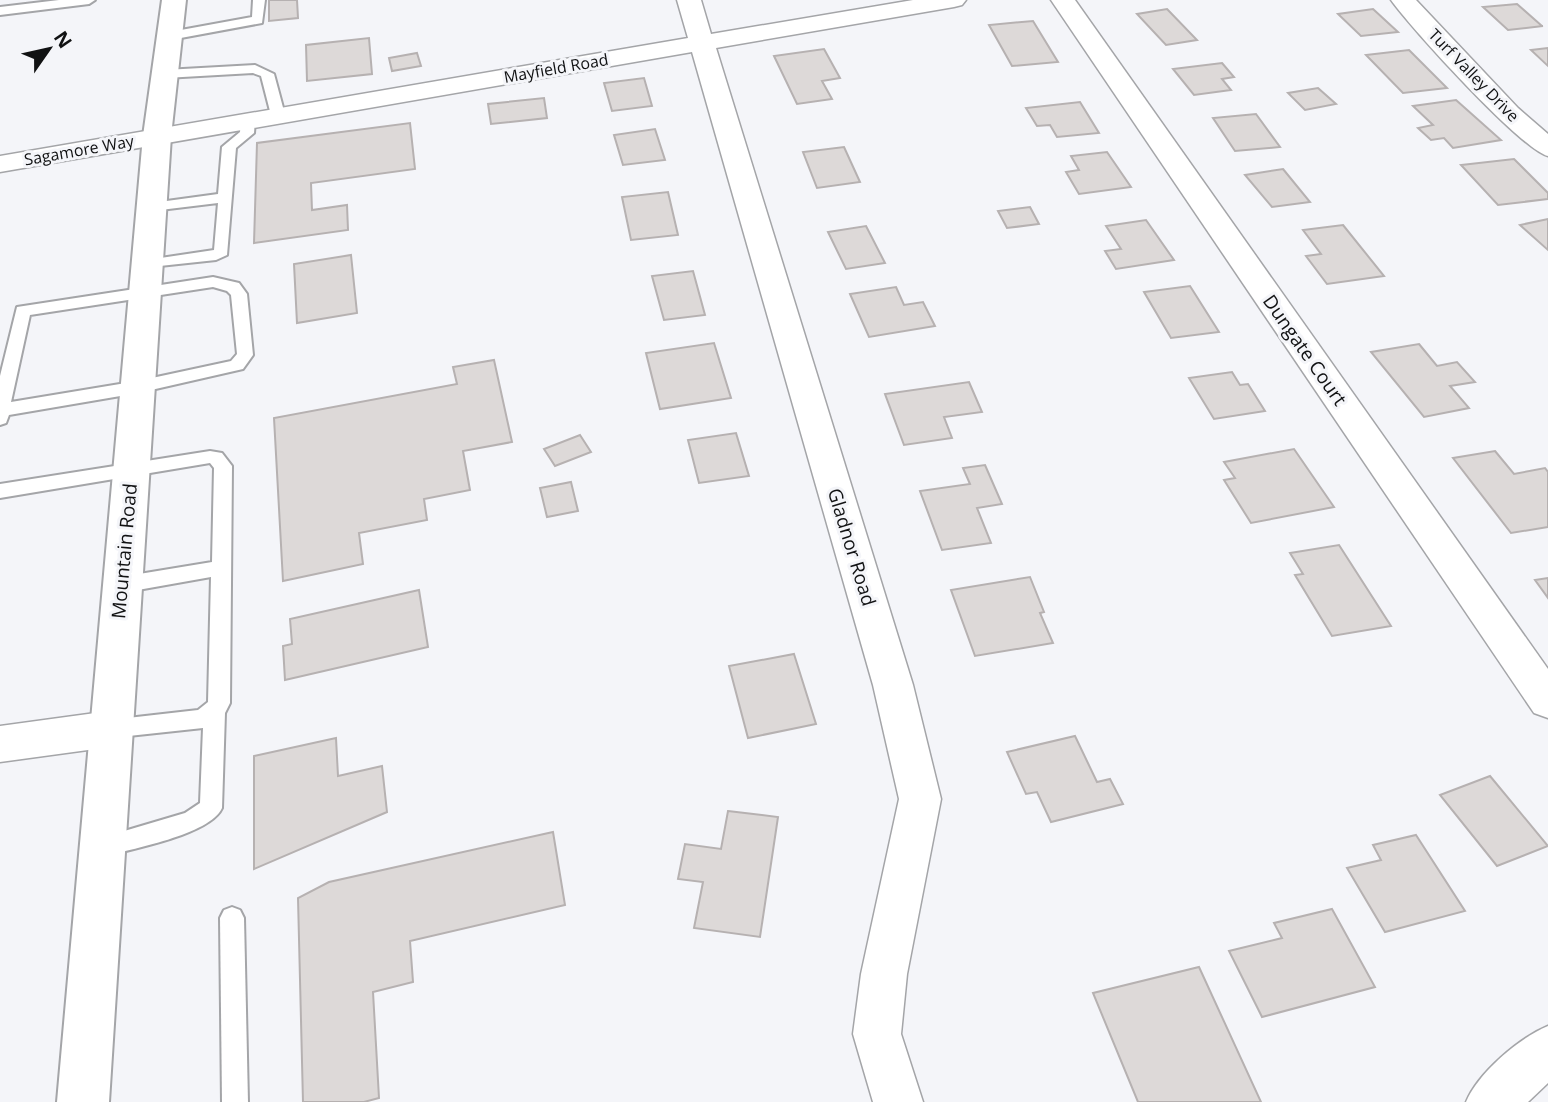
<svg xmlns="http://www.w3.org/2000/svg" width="1548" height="1102" font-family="'Open Sans',sans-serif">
<rect width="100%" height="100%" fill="#f4f5f9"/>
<g fill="#ddd9d8" stroke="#b6b1b1" stroke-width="2">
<polygon points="269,0 297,0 298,18 269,21"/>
<polygon points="1517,4 1542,26 1543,26 1508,30 1483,7"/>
<polygon points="1167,9 1197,40 1166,45 1137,14"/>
<polygon points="1373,9 1398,32 1361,36 1338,14"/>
<polygon points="1033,21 1058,62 1012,66 989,25"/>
<polygon points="369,38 372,74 307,81 306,45"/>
<polygon points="1548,48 1548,66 1531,50"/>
<polygon points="824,49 840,78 822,81 832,99 797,104 774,56"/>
<polygon points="1409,50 1447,88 1403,93 1366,55"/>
<polygon points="417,53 421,66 392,71 389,58"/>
<polygon points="1222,63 1234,77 1222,79 1231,90 1194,95 1173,69"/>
<polygon points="644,78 652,106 612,111 604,83"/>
<polygon points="1318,88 1336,104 1305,110 1288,93"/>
<polygon points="544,98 547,118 491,124 488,104"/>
<polygon points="1456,100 1501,140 1453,148 1444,138 1431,140 1418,128 1433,125 1413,106"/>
<polygon points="1080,102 1099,133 1057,137 1050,125 1037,126 1026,108"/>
<polygon points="1256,114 1280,147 1235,151 1213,118"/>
<polygon points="410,123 415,169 311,183 312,210 347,205 348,230 254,243 257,143"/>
<polygon points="655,129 665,160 623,165 614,135"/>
<polygon points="844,147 860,182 817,188 803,152"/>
<polygon points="1107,152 1131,187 1079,194 1066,172 1079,170 1071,156"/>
<polygon points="1514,159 1548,193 1548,199 1498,205 1461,165"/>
<polygon points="1283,169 1310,202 1272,207 1245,175"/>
<polygon points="668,192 678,235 631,240 622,197"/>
<polygon points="1030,207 1039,224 1007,228 998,211"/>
<polygon points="1548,219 1548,250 1520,225"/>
<polygon points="1146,220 1174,260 1116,269 1105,251 1121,249 1106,226"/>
<polygon points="1343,225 1384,276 1327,284 1306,256 1321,254 1303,230"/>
<polygon points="866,226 885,263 846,269 828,232"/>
<polygon points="351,255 357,313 297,323 294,264"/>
<polygon points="693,271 705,315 664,320 652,276"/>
<polygon points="1190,286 1219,332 1171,338 1144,292"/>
<polygon points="896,287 904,305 923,302 935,326 869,337 850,294"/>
<polygon points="714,343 731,398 660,409 646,353"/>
<polygon points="1419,344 1437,366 1457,362 1475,382 1450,386 1469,408 1424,417 1371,352"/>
<polygon points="494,360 512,442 463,451 470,490 424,499 427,520 359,533 363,564 283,581 274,418 457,384 453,367"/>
<polygon points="1232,372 1240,385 1248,384 1265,411 1214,419 1189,378"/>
<polygon points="969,382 982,412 944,417 952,438 904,445 885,394"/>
<polygon points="736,433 749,476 699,483 688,440"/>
<polygon points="580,435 591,452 555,466 544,449"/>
<polygon points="1294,449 1334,507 1251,523 1224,480 1235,478 1224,462"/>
<polygon points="1495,451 1514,474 1545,468 1548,472 1548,527 1511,533 1453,458"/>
<polygon points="985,465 1002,504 977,508 991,543 942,550 920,491 970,484 963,468"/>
<polygon points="571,482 578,511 547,517 540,488"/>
<polygon points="1339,545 1391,626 1332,636 1295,575 1303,574 1290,553"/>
<polygon points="1030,577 1044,612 1040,613 1053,643 975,656 951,590"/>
<polygon points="1548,578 1548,598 1535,580"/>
<polygon points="419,590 428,647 285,680 283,646 292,644 290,619"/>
<polygon points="794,654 816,724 748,738 729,666"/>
<polygon points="1075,736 1097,782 1110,779 1123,804 1051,822 1037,792 1026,794 1007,752"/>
<polygon points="336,738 338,776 382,766 387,812 254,869 254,756"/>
<polygon points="1490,776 1548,846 1497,866 1440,795"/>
<polygon points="728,811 778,817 760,937 694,928 703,882 678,879 685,844 721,849"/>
<polygon points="553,832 565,905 410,941 413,982 373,992 379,1098 364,1102 303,1102 298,898 329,882"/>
<polygon points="1416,835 1465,911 1385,932 1347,868 1381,860 1373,845"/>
<polygon points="1332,909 1375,987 1262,1017 1229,951 1282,938 1274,923"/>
<polygon points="1199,967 1261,1102 1138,1102 1093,993"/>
</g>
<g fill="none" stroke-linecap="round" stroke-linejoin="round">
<defs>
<g id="service">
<polygon points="59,0 95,0 89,4 0,15 0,7"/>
<polygon points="253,0 265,0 262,23 170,40 164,36 170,32 252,17"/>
<polygon points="255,65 274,74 285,115 283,118 278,119 271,115 261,76 253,73 165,78 158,74 165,70"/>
<polygon points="248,116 255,120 254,133 236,148 227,255 216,260 141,268 139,265 147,260 214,250 218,203 152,211 145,207 152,203 218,194 222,147 240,132 241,120"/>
<path d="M213,277L239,283L247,294L253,355L243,369L138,393L9,415L6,423L0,425V376L17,307ZM213,287L227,291L231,295L237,354L231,361L138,381L11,402L30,315Z"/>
<path d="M210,451L222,453L232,466L230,703L225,713L222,808C210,835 130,849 102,857L94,854L91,847L94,840L185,813L200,803L203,728L110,738L102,735L99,729L102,723L110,720L198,710L208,702L211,577L121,593L114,590L111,585L114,580L121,577L212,562L214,468L210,463L0,498V484Z"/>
<polygon points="232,907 240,910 244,918 248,1102 222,1102 220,918 224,910"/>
</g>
<g id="minor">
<polygon points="677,0 701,0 711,34 913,0 966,0 962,5 954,7 716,48 913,685 941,799 907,974 901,1034 923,1102 873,1102 853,1034 861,974 899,799 873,685 692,52 0,172 0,156 688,38"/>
<polygon points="1051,0 1075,0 1548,669 1548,718 1534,713"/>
<path d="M1391,0H1416L1518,108L1548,134V156C1522,150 1410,27 1391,0Z"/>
<polygon points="110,711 124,717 131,729 124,741 110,747 0,762 0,726"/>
<path d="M1548,1026V1083L1528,1102H1466C1478,1073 1519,1038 1548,1026Z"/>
</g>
<polygon id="secondary" points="162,0 186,0 171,136 109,1102 57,1102 143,136"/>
</defs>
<use href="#service" stroke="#a4a5a8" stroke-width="4"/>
<use href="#minor" stroke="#a4a5a8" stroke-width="3"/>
<use href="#secondary" stroke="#a4a5a8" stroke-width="4"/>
<use href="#service" fill="#fff" fill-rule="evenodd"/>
<use href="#minor" fill="#fff" fill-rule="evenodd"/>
<use href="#secondary" fill="#fff" fill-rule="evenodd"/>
</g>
<g text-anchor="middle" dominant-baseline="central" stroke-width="6" stroke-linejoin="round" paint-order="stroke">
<g font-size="16" fill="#111213" stroke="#f4f5f9">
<text transform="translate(556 68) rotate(-10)">Mayfield Road</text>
<text transform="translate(1474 75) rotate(46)">Turf Valley Drive</text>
<text transform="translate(79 150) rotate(-10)">Sagamore Way</text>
</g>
<g font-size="19" fill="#111213" stroke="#f4f5f9">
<text transform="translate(1305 350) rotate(55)">Dungate Court</text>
<text transform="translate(852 547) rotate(73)">Gladnor Road</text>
<text transform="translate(124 551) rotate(-85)">Mountain Road</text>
</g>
</g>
<g transform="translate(49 49) rotate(56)" stroke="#f4f5f9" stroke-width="5" paint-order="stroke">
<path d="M0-5L12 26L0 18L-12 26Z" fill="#111213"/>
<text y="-10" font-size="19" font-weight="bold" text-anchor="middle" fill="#111213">N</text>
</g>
</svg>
